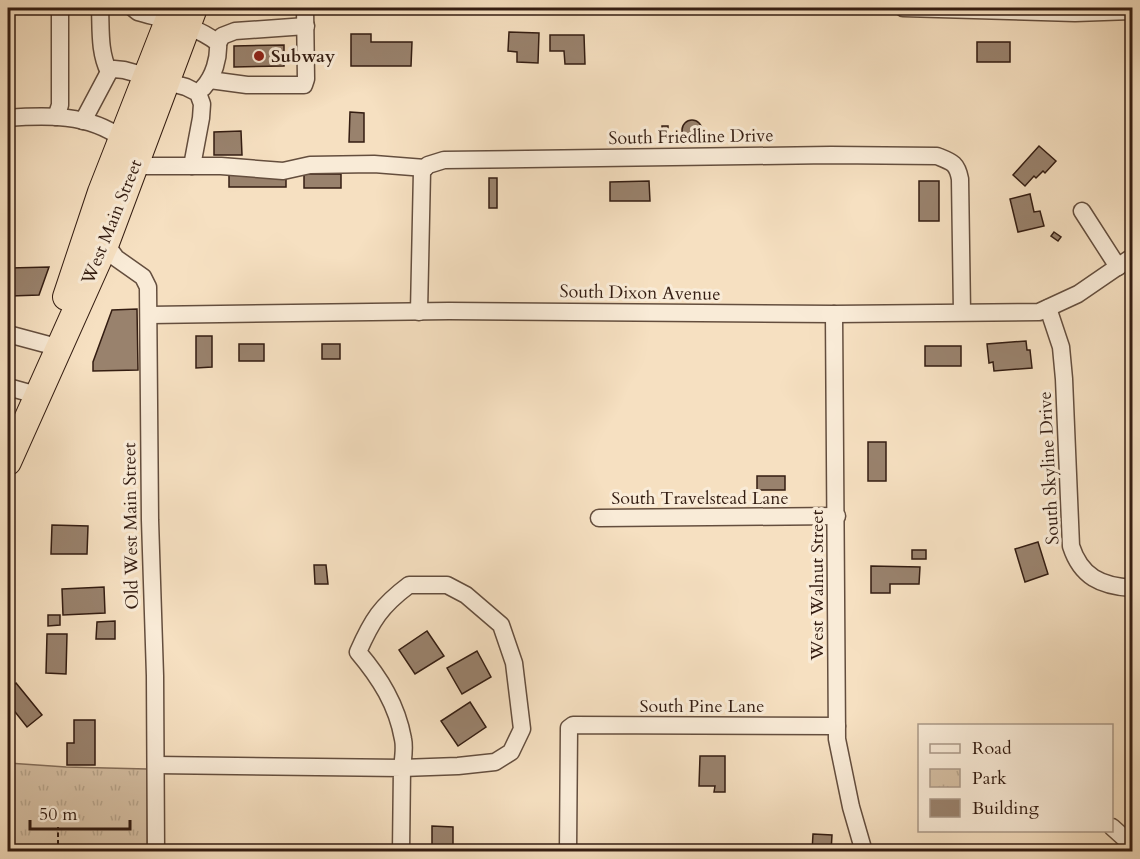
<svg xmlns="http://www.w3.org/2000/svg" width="1140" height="859" font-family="Cardo,serif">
<defs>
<pattern id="park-tufts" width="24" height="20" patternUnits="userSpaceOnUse" patternTransform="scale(1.5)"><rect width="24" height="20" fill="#d5bfa3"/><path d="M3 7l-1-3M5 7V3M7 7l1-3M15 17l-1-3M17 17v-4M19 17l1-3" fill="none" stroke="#b7a48b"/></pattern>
</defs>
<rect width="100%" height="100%" fill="#f6e0c1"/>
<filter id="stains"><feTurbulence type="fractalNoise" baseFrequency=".00333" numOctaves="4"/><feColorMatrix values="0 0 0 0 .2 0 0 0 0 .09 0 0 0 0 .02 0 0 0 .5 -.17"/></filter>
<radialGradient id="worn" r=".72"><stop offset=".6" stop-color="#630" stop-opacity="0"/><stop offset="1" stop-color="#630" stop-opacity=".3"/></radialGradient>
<polygon fill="url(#park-tufts)" stroke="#846e5a" stroke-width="1.5" points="8,763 66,767 147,769 147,851 8,851"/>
<g fill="#99826d" stroke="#341d12" stroke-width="1.5">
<polygon points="509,32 539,33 538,63 517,62 517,52 508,51"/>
<polygon points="351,34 371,34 371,42 412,42 411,66 351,66"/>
<polygon points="550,35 584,35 585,64 565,64 564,51 550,51"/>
<rect x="977" y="42" width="33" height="20"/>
<polygon points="284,45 284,66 234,67 234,46"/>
<polygon points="350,112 364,113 364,142 349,142"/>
<circle cx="692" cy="130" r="10"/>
<rect x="662" y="126" width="6" height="13"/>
<polygon points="241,131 242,155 214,155 214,132"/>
<polygon points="1039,146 1056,161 1045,173 1043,171 1036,178 1034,176 1025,186 1013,175"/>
<rect x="304" y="174" width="37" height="14"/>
<rect x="229" y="175" width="57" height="12"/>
<rect x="489" y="178" width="8" height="30"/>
<polygon points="649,181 650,201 610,201 610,182"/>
<rect x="919" y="181" width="20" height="40"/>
<polygon points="1030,194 1034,212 1040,211 1044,226 1018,232 1010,199"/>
<polygon points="1054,232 1061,237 1058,241 1051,236"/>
<polygon points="49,267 39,295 11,296 10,268"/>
<polygon points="137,309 138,370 93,371 93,362 112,310"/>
<polygon points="196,336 212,336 212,367 196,368"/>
<polygon points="1026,341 1027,350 1030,350 1032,368 994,371 993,362 989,363 987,344"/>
<rect x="239" y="344" width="25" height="17"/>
<rect x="322" y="344" width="18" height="15"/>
<rect x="925" y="346" width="36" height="20"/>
<rect x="868" y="442" width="18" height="39"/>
<rect x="757" y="476" width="28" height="14"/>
<polygon points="52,525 88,526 87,554 51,554"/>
<polygon points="1038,542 1048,574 1025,582 1015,549"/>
<rect x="912" y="550" width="14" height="9"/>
<polygon points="314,565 326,565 328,584 315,584"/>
<polygon points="871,566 920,567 919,584 890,584 890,593 871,593"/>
<polygon points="104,587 105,613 63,615 62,589"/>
<polygon points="48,615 60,615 60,625 48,626"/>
<polygon points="115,621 115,639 96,639 97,622"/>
<polygon points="427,631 444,656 415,674 399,650"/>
<polygon points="47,634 67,634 66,674 46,673"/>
<polygon points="477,651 491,677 462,694 447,668"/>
<polygon points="16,683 42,715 27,727 8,703 8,690"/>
<polygon points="470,702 486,727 458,746 441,721"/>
<polygon points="74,720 95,720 95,765 67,765 67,743 74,743"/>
<polygon points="700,756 725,756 725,792 714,792 715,786 699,786"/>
<polygon points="432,826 453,827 453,849 450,848 450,852 432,852"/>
<polygon points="813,834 832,835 831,852 812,852"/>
</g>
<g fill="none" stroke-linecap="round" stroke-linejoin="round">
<defs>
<g id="minor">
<path d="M100,8C101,30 99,52 109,72"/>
<path d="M133,8L138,12C166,20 195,25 218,43C219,58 214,76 203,88"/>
<polyline points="903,8 1075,13 1132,11"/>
<polyline points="218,43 222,36 235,31 306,26"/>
<polyline points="210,80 247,85 304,85 306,79 305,8"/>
<polyline points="56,117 60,105 60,8"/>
<path d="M8,118C46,115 89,114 121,138"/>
<polyline points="83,121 109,72 114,69 124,70 186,87 198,93 202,104 201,118 192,166"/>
<polyline points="128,163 135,166 221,166 283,171 310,165 374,164 425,168"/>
<polyline points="1082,211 1118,267"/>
<polyline points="102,239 116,258 143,277 148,287 150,520 155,676 156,852"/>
<path d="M1048,308L1061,347L1064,379L1071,546C1081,577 1101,586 1132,588"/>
<path d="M419,312L422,171L428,165L444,160L831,155L937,156C952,162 957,163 960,179L962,312"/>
<polyline points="834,314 837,739 851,807 864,852"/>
<polyline points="149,315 449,311 834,314 1039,312 1078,294 1132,257"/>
<polyline points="8,334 49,345"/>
<polyline points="8,387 33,394"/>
<polyline points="599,518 837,516"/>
<path d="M409,585H447L466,595L501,625L514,663L522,729L511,752L495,762L458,766L402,768C403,759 405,748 403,739C397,705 380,678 358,652C372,620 381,606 409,585Z"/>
<polyline points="156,765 402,768 401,852"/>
<polyline points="1112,827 1132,845"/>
<polyline points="568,852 569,728 573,725 837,726"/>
</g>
<g id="highway">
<polyline points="66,297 101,192 173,8"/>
<polyline points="8,462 106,243 194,8"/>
</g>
</defs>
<use href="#minor" stroke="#644e3e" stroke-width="19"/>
<use href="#highway" stroke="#341d12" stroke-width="28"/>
<polyline stroke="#341d12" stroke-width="2" stroke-dasharray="4.5 3" stroke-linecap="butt" points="58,852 58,827"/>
<use href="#minor" stroke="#f9ebd7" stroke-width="16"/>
<use href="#highway" stroke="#f6e0c1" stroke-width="26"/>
</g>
<circle fill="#8f2418" stroke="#f9ebd7" stroke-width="2" cx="259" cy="56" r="6"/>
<g text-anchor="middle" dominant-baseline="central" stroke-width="6" stroke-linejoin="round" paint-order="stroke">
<g font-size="18" font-weight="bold" fill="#341d12" stroke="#f9ebd7" text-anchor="start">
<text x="271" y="56">Subway</text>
</g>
<g font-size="18" fill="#341d12" stroke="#f9ebd7">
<text transform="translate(691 137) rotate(-1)">South Friedline Drive</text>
<text transform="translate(112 222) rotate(-68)">West Main Street</text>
<text transform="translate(640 293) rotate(1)">South Dixon Avenue</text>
<text transform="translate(1049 468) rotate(-93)">South Skyline Drive</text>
<text x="700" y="498">South Travelstead Lane</text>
<text transform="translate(131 526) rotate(-91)">Old West Main Street</text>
<text transform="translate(817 585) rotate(-90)">West Walnut Street</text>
<text x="702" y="706">South Pine Lane</text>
</g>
</g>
<rect width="1140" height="859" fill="none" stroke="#f6e0c1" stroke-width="30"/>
<rect x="9" y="9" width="1122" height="841" fill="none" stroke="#341d12" stroke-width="3"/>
<rect x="15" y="15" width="1110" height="829" fill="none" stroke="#341d12" stroke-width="1.5"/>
<rect x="918" y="724" width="195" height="108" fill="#f9ebd7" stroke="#aa9988" stroke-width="1.5"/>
<rect x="930" y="744" width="30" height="9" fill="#f9ebd7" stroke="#aa9988" stroke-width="1.5"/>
<text x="972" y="754" font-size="18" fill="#341d12">Road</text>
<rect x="930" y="769" width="30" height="18" fill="url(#park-tufts)" stroke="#aa9988" stroke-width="1.5"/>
<text x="972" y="784" font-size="18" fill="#341d12">Park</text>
<rect x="930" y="799" width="30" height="18" fill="#99826d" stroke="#aa9988" stroke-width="1.5"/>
<text x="972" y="814" font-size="18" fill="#341d12">Building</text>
<path d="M30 820v9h100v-9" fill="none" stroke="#341d12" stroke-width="3"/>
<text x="39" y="820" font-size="18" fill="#341d12" stroke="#f9ebd7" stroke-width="4.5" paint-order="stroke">50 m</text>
<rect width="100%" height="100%" filter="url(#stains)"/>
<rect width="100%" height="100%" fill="url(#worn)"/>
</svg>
